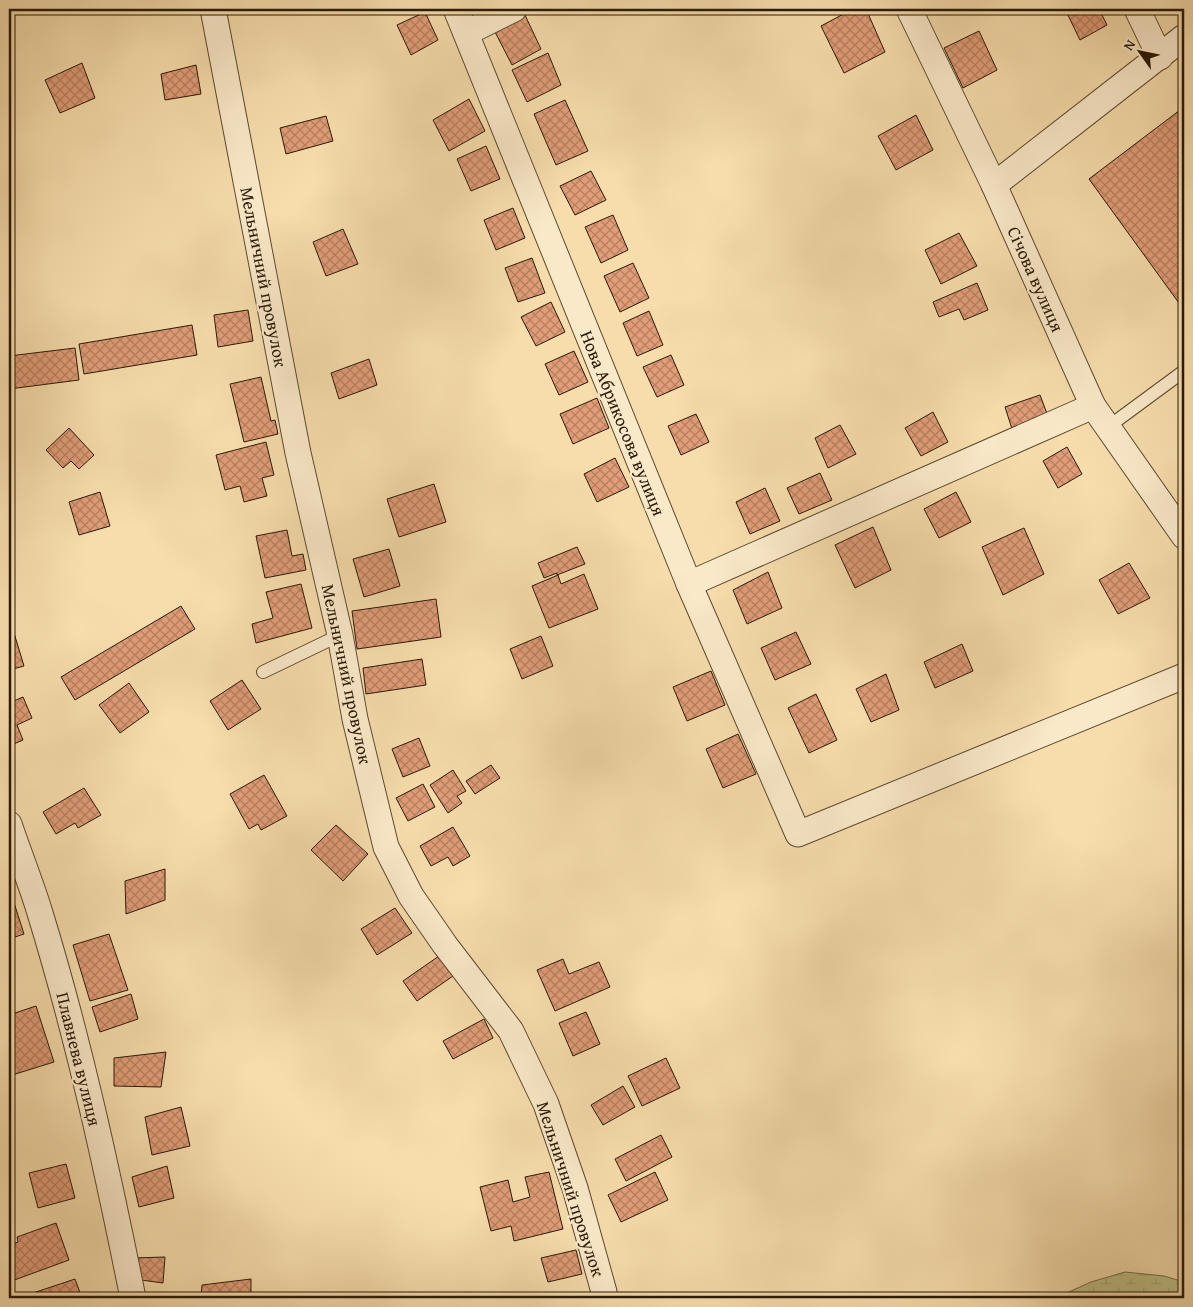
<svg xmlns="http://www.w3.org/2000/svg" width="1193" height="1307" font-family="'Gentium Book Plus',serif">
<defs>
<pattern id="wetland-marsh" width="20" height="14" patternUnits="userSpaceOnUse" patternTransform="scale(1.25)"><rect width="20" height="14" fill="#bfc087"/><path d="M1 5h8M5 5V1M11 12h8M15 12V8" fill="none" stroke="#a4a473"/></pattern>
<pattern id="building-cross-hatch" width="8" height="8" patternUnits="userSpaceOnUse" patternTransform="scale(1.25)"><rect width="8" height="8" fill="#e09d77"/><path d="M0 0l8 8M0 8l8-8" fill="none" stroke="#b67f60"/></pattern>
</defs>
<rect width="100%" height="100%" fill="#f7ddac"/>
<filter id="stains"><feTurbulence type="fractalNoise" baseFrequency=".004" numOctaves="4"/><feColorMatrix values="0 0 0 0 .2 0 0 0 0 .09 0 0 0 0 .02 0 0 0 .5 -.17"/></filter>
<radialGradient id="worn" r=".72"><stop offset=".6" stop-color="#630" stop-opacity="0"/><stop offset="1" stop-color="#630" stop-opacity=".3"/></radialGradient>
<polygon fill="url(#wetland-marsh)" stroke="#746c47" points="1125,1272 1164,1276 1184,1282 1184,1298 1059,1298 1062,1295 1091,1282"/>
<g fill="url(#building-cross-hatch)" stroke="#291907">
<polygon points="853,9 866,9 885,52 844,73 821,26"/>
<polygon points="1065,9 1099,9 1107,25 1080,40"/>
<polygon points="425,12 438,40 411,55 397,25"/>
<polygon points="524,13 541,49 512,65 494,30"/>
<polygon points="979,31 997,70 963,88 944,48"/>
<polygon points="548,53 561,85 527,102 512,70"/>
<polygon points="82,63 95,98 60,113 45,80"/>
<polygon points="196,65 201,94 165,100 161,74"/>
<polygon points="469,99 485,131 449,151 433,120"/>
<polygon points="565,100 588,151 556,165 534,114"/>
<polygon points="1184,107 1184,162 1182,164 1184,167 1184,310 1089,179"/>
<polygon points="916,115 933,150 896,170 878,136"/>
<polygon points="326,116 333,141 286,154 280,128"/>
<polygon points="486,146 500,179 471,191 457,159"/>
<polygon points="591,171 606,200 575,215 560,186"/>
<polygon points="513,208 525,238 496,250 484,220"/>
<polygon points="613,215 628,250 601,263 585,227"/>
<polygon points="343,229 358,264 326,276 313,242"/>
<polygon points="959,233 977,266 941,284 925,250"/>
<polygon points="532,258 545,293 518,302 505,268"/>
<polygon points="633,263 649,298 620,312 604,276"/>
<polygon points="977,283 988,310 964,320 959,309 939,317 933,302"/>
<polygon points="551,302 565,332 536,346 521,317"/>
<polygon points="248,310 253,341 218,347 214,315"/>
<polygon points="649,311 663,345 637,356 623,323"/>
<polygon points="192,325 197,355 84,374 79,344"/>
<polygon points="75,348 79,380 9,389 9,356"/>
<polygon points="574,351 588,382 559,395 545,364"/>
<polygon points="671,355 684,385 657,397 643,367"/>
<polygon points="369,359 377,385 339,399 331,373"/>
<polygon points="261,377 271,421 275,420 278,434 244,442 230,384"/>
<polygon points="1040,395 1049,419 1013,432 1005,407"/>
<polygon points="597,398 609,428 573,444 560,414"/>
<polygon points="933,412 948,442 921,456 905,428"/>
<polygon points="696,414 709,442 681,455 668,426"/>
<polygon points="840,425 856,454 828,468 815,438"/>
<polygon points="69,428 94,455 79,469 71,461 63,468 46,450"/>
<polygon points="266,442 274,475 262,478 267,496 244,502 240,486 225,490 216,455"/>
<polygon points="1067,447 1082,474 1058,488 1043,461"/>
<polygon points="615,458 629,487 597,502 584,474"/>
<polygon points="820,473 832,500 799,514 787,488"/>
<polygon points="434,484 446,522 399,537 387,499"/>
<polygon points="765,488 780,521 750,534 736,502"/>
<polygon points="100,492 110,526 79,535 69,502"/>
<polygon points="956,492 971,522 939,538 924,509"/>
<polygon points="873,527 891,570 855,588 835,545"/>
<polygon points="1024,528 1044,574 1003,595 982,547"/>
<polygon points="287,530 292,556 303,554 306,570 265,578 256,536"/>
<polygon points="577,547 585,564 557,575 557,573 544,578 538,563"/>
<polygon points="389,549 400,586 364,597 353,559"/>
<polygon points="1129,563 1150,598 1118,614 1099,580"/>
<polygon points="768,572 782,608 747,624 733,590"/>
<polygon points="584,574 598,609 549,628 532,586 558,575 561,584"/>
<polygon points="301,584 312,628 256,643 252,624 273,618 266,592"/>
<polygon points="436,599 441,637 357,649 352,611"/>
<polygon points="181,606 195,629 75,700 61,677"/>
<polygon points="796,632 811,664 775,680 761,648"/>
<polygon points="14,633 24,666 9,670 9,634"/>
<polygon points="541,636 553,666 522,679 510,649"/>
<polygon points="962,644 973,671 935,688 924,662"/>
<polygon points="422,659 426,685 366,694 363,668"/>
<polygon points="711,671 725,705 687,721 673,687"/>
<polygon points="886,674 899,710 871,722 856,689"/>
<polygon points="242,680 261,709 228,730 210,701"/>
<polygon points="129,683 149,712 120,733 99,705"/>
<polygon points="816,694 837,740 809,753 788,708"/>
<polygon points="23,697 32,718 17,725 23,740 9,746 9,703"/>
<polygon points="738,734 756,774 723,788 706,749"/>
<polygon points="419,738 430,766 403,777 392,749"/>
<polygon points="491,765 500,778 475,794 466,781"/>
<polygon points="453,770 466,791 457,796 462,803 448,813 430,785"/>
<polygon points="264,775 287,816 261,830 258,824 249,829 230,794"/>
<polygon points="423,784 435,807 408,821 396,798"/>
<polygon points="84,788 101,815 78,828 75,823 56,834 43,812"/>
<polygon points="336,825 368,854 343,881 311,850"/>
<polygon points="453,827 470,856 453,866 448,857 431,866 420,846"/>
<polygon points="165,869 165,900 126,914 125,881"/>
<polygon points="9,887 24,934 9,939"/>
<polygon points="395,908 412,933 377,955 361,929"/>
<polygon points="109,934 128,990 90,1001 73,945"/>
<polygon points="439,956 453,976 417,1001 403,981"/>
<polygon points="563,959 569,974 599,962 610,987 555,1011 537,970"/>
<polygon points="131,994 138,1019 100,1032 92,1007"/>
<polygon points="36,1006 54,1062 9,1076 9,1015"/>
<polygon points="586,1012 600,1044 573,1056 559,1023"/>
<polygon points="484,1019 493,1038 453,1059 443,1041"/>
<polygon points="166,1052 161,1087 114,1086 114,1058"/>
<polygon points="666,1058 680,1088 642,1106 628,1076"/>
<polygon points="623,1086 635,1107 603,1125 591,1105"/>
<polygon points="181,1107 190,1146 152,1155 145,1117"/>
<polygon points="661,1135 672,1157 626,1181 615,1159"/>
<polygon points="66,1164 75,1198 38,1208 29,1173"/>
<polygon points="167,1166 174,1198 139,1207 132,1177"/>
<polygon points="549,1172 563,1229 514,1241 511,1226 491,1231 480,1187 508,1180 513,1202 530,1197 525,1177"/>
<polygon points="655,1172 668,1200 621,1222 608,1195"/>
<polygon points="56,1223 69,1260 9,1282 9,1245 18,1242 17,1237"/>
<polygon points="576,1250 582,1274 548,1282 541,1258"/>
<polygon points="165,1257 163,1283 134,1279 133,1258"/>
<polygon points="75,1279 82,1298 32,1298 30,1294"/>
<polygon points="251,1279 251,1298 201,1298 202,1285"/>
</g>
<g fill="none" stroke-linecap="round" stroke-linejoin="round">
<defs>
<g id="service">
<polyline points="1108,427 1184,371"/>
<polyline points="263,672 340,635"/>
</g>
<g id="minor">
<polyline points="213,9 298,453 340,635 355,719 386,847 411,896 445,945 511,1031 546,1104 575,1188 604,1292 602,1298"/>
<polyline points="456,9 689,584 798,834 1184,676"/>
<polyline points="909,9 994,185 1093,406 1184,536"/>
<polyline points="1137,9 1160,57"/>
<polyline points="466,33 514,9"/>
<polyline points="994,185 1184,37"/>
<polyline points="689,584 1093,406"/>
<path d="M9,824C19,854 31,883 40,913C79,1040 107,1169 133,1298"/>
</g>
</defs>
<use href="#service" stroke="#5c4a30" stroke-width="14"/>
<use href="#minor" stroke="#5c4a30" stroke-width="27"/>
<use href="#service" stroke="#fae9c9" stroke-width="12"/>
<use href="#minor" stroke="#fae9c9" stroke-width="25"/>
</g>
<g text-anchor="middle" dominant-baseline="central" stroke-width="4.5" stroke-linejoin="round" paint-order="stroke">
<g font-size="18" fill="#291907" stroke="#fae9c9">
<text transform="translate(264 277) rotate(79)">Мельничний провулок</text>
<text transform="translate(1036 279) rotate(66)">Січова вулиця</text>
<text transform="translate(623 423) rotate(68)">Нова Абрикосова вулиця</text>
<text transform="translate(347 674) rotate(78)">Мельничний провулок</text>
<text transform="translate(79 1059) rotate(76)">Плавнева вулиця</text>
<text transform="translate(571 1189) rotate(72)">Мельничний провулок</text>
</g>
</g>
<rect width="1193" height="1307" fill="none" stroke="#f7ddac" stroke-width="30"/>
<rect x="10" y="10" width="1173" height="1287" fill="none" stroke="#291907" stroke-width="2.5"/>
<rect x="15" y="15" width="1163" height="1277" fill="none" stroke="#291907"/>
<g transform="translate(1140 52) rotate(303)" stroke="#fae9c9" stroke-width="4" paint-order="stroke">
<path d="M0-4L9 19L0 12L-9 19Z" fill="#291907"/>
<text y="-8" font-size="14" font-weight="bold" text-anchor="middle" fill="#291907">N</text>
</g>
<rect width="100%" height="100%" filter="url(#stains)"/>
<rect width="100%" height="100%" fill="url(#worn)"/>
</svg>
